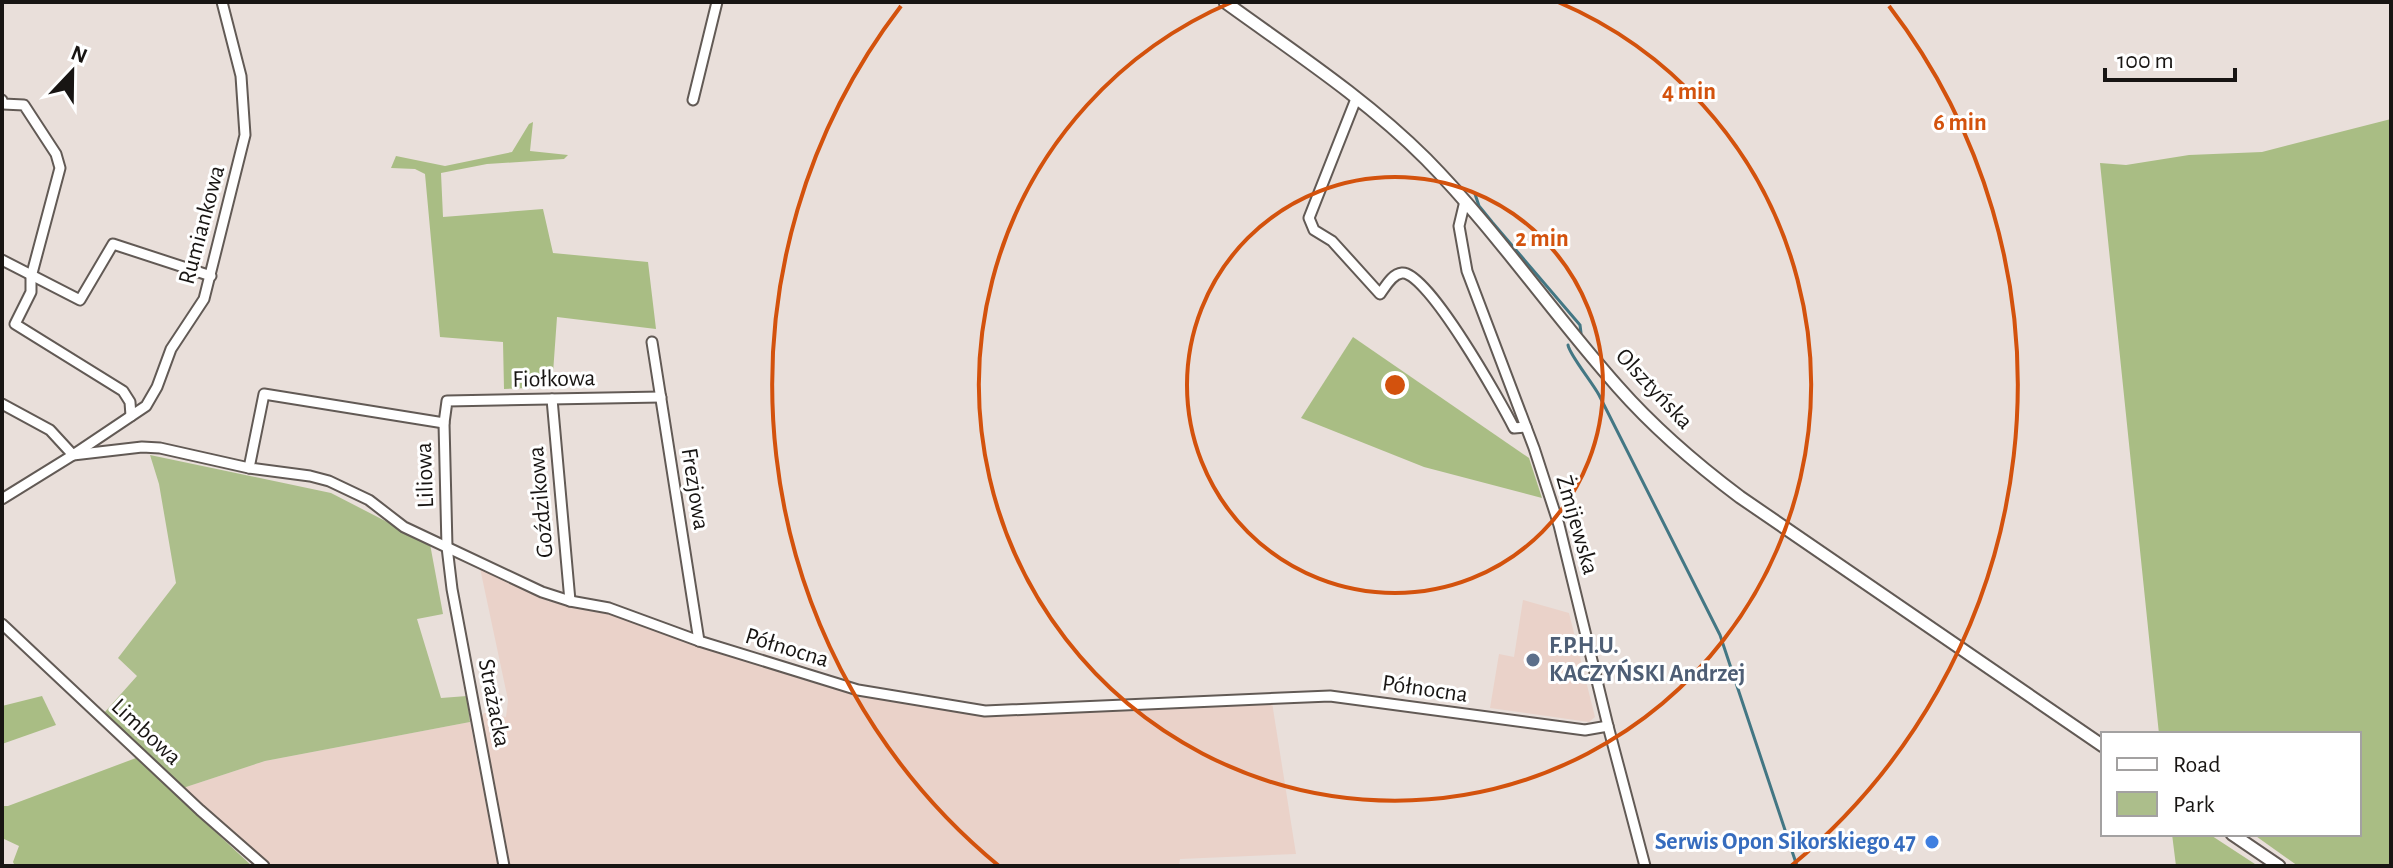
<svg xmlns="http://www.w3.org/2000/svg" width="2393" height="868" font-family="'Alegreya Sans',sans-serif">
<rect width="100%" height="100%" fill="#e9dfda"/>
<g fill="#ead2c9">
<polygon points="480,568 548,601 626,617 849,691 975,714 1271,696 1296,854 1180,859 1179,866 509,866 482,716 484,713 506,717 508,700"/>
<polygon points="1523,600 1569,613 1595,717 1589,722 1490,708 1499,654 1514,657"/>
<polygon points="470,722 498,866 270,866 183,788 265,761"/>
</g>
<polygon fill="#acbe8b" points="150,455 331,493 430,544 443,614 417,619 441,698 467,696 470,722 265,761 183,788 104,713 137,676 118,658 176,583 159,484"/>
<g fill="#a9bd84">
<polygon points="2391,119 2391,866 2298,866 2253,834 2359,834 2359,734 2159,734 2100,163 2126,165 2189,155 2262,152"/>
<polygon points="533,122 530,151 568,155 564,159 487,164 441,173 443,217 543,209 553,253 648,262 656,329 557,317 552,387 504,389 503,342 440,337 425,174 415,169 391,168 396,156 445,166 512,152 529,124"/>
<polygon points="1353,337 1529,458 1542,498 1424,467 1301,418"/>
<polygon points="42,696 56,725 2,744 2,706"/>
<polygon points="136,758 252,866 15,866 13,862 19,846 2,838 2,806 8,806"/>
<polygon points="2172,834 2209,834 2258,866 2176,866"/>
</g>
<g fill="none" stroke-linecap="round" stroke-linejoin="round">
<g stroke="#437784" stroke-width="3">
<polyline points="1475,194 1479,206 1492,222 1580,325 1581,333"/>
<path d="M1568,345C1569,354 1592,382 1599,395L1720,635L1797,866"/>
</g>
<defs>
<g id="minor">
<path d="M1356,99L1309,218L1314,230L1332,241L1380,294C1386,286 1392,274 1402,273C1427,270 1502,404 1514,428L1526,427"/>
<polyline points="2,100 3,104 24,105 56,154 60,168 31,277 31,292 15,324 123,391 130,402 131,416"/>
<polyline points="693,100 717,2"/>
<polyline points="1465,201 1459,226 1467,271 1534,448 1559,525 1608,726 1645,866"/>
<polyline points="2,260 80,300 113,244 211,276"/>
<polyline points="652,342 699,641"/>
<polyline points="552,399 570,601"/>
<polyline points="2,404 50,430 73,455 146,406 157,387 171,349 204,299 245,135 241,76 222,2"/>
<polyline points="249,468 264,394 444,423"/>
<polyline points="2,499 73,455 142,447 160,448 249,468 310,476 329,481 369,500 404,527 542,592 570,601 609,608 699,641 858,690 985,711 1330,696 1585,730 1608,726"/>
<polyline points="2,624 200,810 264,866"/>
<polyline points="504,866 452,589 447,547 444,423 447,401 661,397"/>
</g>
<g id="tertiary">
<path d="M1225,2C1294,52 1366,99 1426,159C1496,230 1552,313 1618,387C1655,429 1696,464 1740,497L2103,746"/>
<polyline points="2232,834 2279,866"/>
</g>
</defs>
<use href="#minor" stroke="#625a55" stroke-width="13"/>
<use href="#tertiary" stroke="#625a55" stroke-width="15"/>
<use href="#minor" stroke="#fff" stroke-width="9"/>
<use href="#tertiary" stroke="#fff" stroke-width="11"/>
</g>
<g fill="none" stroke="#d3520d" stroke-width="4">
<circle cx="1395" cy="385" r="208"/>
<path d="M1558 2A416 416 0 1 1 1232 2"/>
<path d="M999 866A623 623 0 0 1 901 6M1889 6A623 623 0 0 1 1791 866"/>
</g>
<circle fill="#5c6f8a" stroke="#fff" stroke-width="3" cx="1533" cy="660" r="8"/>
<circle fill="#3f7fe0" stroke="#fff" stroke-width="3" cx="1932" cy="842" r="8"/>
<g text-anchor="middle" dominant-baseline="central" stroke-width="6" stroke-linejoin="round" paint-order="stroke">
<g font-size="24" fill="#181513" stroke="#fff">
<text transform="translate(202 225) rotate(-75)">Rumiankowa</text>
<text transform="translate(554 379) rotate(-1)">Fiołkowa</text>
<text transform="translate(1654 389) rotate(47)">Olsztyńska</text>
<text transform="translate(425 475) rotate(-92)">Liliowa</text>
<text transform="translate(695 489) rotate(81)">Frezjowa</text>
<text transform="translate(541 502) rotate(-95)">Goździkowa</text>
<text transform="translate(1577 525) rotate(74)">Żmijewska</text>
<text transform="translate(787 648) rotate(17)">Północna</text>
<text transform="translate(1425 689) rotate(8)">Północna</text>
<text transform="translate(494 703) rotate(79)">Strażacka</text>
<text transform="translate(146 732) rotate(43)">Limbowa</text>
</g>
<g font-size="24" font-weight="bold" fill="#4e5e75" stroke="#fff" text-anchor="start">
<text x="1549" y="646">F.P.H.U.<tspan x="1549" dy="28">KACZYŃSKI Andrzej</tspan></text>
</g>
<g font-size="24" font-weight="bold" fill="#366cbe" stroke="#fff" text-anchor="end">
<text x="1916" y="842">Serwis Opon Sikorskiego 47</text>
</g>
</g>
<circle cx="1395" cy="385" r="12" fill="#d3520d" stroke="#fff" stroke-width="4"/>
<g font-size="24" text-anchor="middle" font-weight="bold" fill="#d3520d" stroke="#fff" stroke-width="6" stroke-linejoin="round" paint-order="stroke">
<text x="1689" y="99">4 min</text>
<text x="1960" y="130">6 min</text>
<text x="1542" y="246">2 min</text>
</g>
<rect width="2393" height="868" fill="none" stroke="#181513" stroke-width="8"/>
<rect x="2101" y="732" width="260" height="104" fill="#ffffff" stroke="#a3a1a1" stroke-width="2"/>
<rect x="2117" y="758" width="40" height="12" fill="#ffffff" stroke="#a3a1a1" stroke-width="2"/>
<text x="2173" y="772" font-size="24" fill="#181513">Road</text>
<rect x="2117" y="792" width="40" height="24" fill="#acbe8b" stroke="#a3a1a1" stroke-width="2"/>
<text x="2173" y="812" font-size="24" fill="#181513">Park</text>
<g transform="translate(72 72) rotate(22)" stroke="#ffffff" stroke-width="6" paint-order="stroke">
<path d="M0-6L14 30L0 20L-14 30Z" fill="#181513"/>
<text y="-12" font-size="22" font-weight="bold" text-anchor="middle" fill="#181513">N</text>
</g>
<path d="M2105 68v12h130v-12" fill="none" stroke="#181513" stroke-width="4"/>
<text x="2117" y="68" font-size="24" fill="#181513" stroke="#ffffff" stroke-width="6" paint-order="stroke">100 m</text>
</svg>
